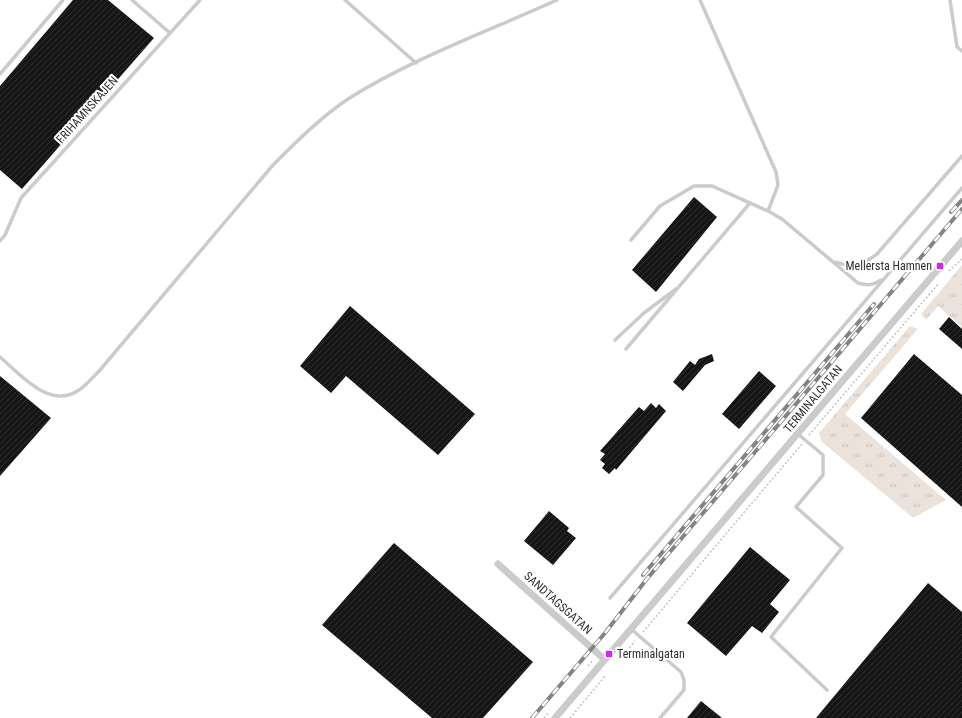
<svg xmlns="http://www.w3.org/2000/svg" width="962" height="718" font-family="'Roboto Condensed',sans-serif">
<defs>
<pattern id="grass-tufts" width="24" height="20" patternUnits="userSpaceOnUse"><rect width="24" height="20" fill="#ece2dc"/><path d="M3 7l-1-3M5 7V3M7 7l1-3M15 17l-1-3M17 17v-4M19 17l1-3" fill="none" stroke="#cbc2bd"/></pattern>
<pattern id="building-hatch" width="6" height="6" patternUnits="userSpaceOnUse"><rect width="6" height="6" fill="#151515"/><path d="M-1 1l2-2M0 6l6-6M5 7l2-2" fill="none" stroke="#2f2f2f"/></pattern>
</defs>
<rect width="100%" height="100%" fill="#fff"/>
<g fill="url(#grass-tufts)">
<polygon points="962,265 962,327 938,306 926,320 921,314"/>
<polygon points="910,326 918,329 845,414 946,500 913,518 822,442 819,433"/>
</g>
<g fill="url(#building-hatch)">
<polygon points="73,0 108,0 154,38 22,189 0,170 0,86"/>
<polygon points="694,197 717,217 656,292 632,270"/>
<polygon points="350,306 475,414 438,455 346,376 331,393 300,366"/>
<polygon points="949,317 962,329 962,349 939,329"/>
<polygon points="712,354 714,361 705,365 683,391 673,382 690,361 695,365 699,359"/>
<polygon points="914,354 962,395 962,507 861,418"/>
<polygon points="759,371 776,386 739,429 722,414"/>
<polygon points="0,376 51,418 0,476"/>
<polygon points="651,403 656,408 659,404 666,411 616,470 615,468 609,474 602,468 605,464 600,460 605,454 600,451 639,407 644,411"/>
<polygon points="549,511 569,528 567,531 576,538 553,565 524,541"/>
<polygon points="394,543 533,662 483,718 432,718 322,625"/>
<polygon points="750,547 790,580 770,604 779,612 762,633 752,626 726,656 687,623"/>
<polygon points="928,583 962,612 962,718 816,718"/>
<polygon points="701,701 722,718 687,718"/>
</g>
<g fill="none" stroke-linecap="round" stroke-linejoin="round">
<g stroke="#c2c2c2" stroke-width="1.5" stroke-dasharray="2 2" stroke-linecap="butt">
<polyline points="949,271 962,259"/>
<polyline points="809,435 939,283"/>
<polyline points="643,632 802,444"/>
<polyline points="619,660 635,641"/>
<polyline points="588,666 593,660"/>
<polyline points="544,718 548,713"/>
<polyline points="570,718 606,675"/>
</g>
<g stroke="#cbcbcb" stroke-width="3.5">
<polyline points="132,0 170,33"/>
<polyline points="345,0 416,63"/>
<polyline points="700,0 776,172 778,185 768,211"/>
<polyline points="950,0 957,47 962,51"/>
<polyline points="0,74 63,0"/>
<path d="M631,240L660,206L694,186H712L768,211L782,219L858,283C868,286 873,285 881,280"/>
<polyline points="0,241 5,235 21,198 200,0"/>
<path d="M836,262C851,269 864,264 877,254L962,156"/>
<polyline points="615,340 644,313 676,289"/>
<polyline points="626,349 750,203"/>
<path d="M0,357C21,375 50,410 79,390C87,385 93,377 100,370L273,165C296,142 321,117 348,99C411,59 489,31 557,0"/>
<polyline points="798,434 823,455 823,475 796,507 842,548 771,637 827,690"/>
<polyline points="610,598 962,188"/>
<polyline points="631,629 681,672 684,680 684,690 660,718"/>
</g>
<g stroke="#cbcbcb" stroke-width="7">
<polyline points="498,564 604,659"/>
<polyline points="555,718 962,241"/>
</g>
<defs>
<g id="rail">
<polyline points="951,212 962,200"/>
<polyline points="643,575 874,304"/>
<polyline points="532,718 605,633 646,580 962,209"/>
</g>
</defs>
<use href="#rail" stroke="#838383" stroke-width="4"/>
<use href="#rail" stroke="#fff" stroke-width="2.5" stroke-dasharray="8" stroke-linecap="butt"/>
</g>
<g fill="#cd2beb" stroke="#fff" stroke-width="1.5">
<rect x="936" y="262" width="8" height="8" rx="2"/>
<rect x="605" y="650" width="8" height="8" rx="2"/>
</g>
<g text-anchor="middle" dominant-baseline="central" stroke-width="4" stroke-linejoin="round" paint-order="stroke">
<g font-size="12" fill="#2e2e2e" stroke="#fff">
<text transform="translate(87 110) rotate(-48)">FRIHAMNSKAJEN</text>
<text transform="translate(813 399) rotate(-50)">TERMINALGATAN</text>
<text transform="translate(558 603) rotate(42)">SANDTAGSGATAN</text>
</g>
<g font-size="12" fill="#2e2e2e" stroke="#fff" text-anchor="end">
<text x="932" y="266">Mellersta Hamnen</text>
<text x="617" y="654" text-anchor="start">Terminalgatan</text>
</g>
</g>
</svg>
